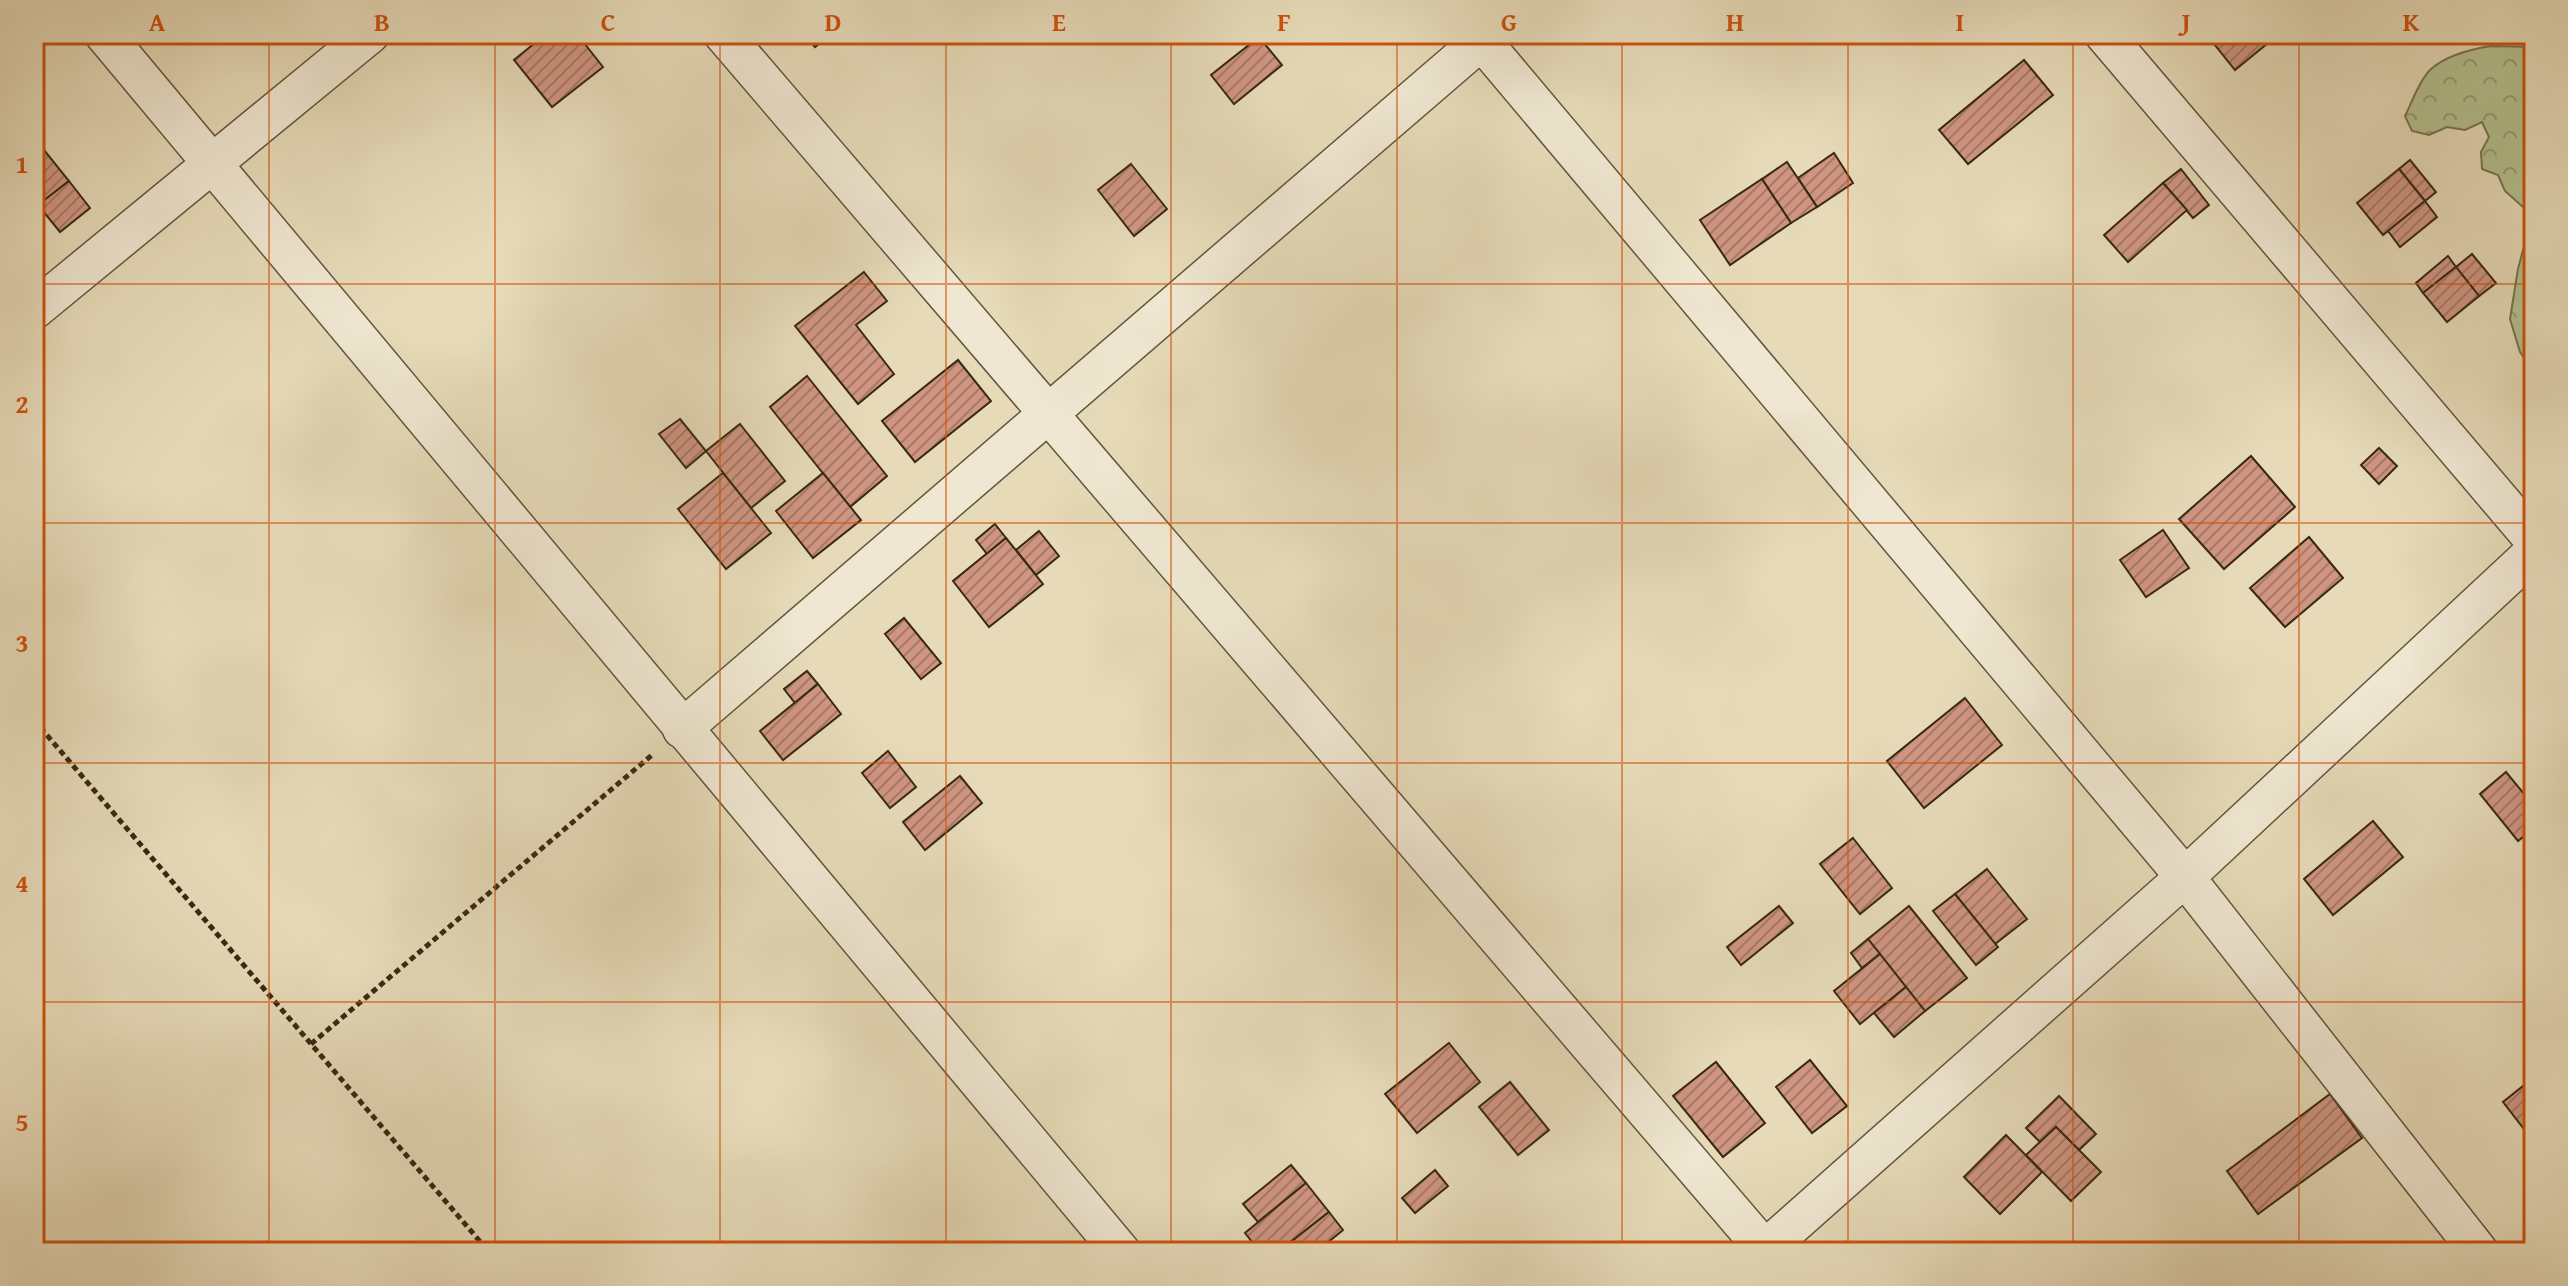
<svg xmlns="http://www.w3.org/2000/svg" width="2568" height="1286" font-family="'Gentium Book Plus',serif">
<defs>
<pattern id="forest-crowns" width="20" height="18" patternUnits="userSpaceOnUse" patternTransform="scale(2)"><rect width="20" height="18" fill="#b5c08f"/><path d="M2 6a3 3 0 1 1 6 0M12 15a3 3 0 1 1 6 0" fill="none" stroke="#949c74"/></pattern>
<pattern id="building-hatch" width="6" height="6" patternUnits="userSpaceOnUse" patternTransform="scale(2)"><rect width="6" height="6" fill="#cf9581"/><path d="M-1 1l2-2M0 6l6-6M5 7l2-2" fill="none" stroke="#a97a68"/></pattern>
</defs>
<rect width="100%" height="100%" fill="#e6dab8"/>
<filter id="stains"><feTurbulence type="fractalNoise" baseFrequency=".0025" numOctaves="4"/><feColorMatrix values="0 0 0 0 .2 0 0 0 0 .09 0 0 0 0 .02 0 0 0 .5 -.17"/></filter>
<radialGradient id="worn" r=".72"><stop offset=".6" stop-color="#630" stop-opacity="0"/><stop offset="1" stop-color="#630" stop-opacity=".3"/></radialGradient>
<path fill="url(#forest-crowns)" stroke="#767452" stroke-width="2" d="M2491,46L2534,47V372L2520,352L2510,319L2518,269L2532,215L2505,191L2498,175L2482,169L2481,152L2489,137L2482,122L2465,130L2447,127L2429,135L2412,131L2405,116C2412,102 2419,81 2430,70C2445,56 2472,49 2491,46Z"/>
<g fill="url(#building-hatch)" stroke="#382914" stroke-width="2">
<polygon points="546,34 577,34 603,67 552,107 514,60"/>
<polygon points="804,34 831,34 815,47"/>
<polygon points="2208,34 2279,34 2235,70 2207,35"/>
<polygon points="1259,37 1282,65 1234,104 1211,75"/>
<polygon points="2024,60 2053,95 1968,164 1939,130"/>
<polygon points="40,145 69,181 34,209 34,150"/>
<polygon points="1834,153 1853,183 1817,207 1798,178"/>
<polygon points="2410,160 2436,192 2425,201 2399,169"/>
<polygon points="1787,162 1817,207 1791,223 1762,179"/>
<polygon points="1131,164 1167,209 1134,236 1098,190"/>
<polygon points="2181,169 2209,205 2193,218 2163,183"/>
<polygon points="2399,169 2425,201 2383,235 2357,203"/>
<polygon points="1762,179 1791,223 1730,265 1700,220"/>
<polygon points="69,181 90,208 60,232 38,205"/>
<polygon points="2163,183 2187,210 2128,262 2104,235"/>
<polygon points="2425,201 2437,217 2400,247 2388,231"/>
<polygon points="2472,254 2496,283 2479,296 2456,267"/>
<polygon points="2448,256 2456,267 2423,293 2416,283"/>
<polygon points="2456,267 2479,296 2447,322 2423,293"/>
<polygon points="864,272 887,301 856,325 894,374 858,404 795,326"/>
<polygon points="958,360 991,401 915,462 882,421"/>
<polygon points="807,376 887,476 850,507 770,407"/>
<polygon points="680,419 706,451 686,468 659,434"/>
<polygon points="740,424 785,481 751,508 706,451"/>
<polygon points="2379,448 2397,466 2379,484 2361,465"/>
<polygon points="2251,456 2295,507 2224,569 2179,519"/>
<polygon points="723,473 771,533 726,569 678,509"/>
<polygon points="823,473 861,520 813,558 776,511"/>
<polygon points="995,524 1006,538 987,554 976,540"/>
<polygon points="2163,530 2189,568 2146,597 2120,560"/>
<polygon points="1039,531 1059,556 1036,575 1016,550"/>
<polygon points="2309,537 2343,578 2285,627 2250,588"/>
<polygon points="1006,538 1043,584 989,627 953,581"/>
<polygon points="904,618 941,663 921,679 885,634"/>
<polygon points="807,671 818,684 795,703 784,689"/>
<polygon points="818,684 841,714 783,760 760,731"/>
<polygon points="1965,698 2002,745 1924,808 1887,761"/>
<polygon points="888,751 916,787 890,808 862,773"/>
<polygon points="2506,772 2534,806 2534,828 2518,841 2480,794"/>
<polygon points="960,776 982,803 925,850 903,822"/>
<polygon points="2373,821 2403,857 2333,915 2304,879"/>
<polygon points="1853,838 1892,888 1860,914 1820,864"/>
<polygon points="1987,869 2027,919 1995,944 1955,894"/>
<polygon points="1955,894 1998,947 1976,965 1933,911"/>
<polygon points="1779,906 1793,923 1741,965 1727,947"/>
<polygon points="1909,906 1967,978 1925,1011 1868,939"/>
<polygon points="1868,939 1880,954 1862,968 1851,953"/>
<polygon points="1880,954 1906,987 1860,1024 1834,991"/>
<polygon points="1906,987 1925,1011 1894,1037 1874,1013"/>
<polygon points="1449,1043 1480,1082 1417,1133 1385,1094"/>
<polygon points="1810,1060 1847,1106 1812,1133 1776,1087"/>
<polygon points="1716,1062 1765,1123 1723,1157 1673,1096"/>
<polygon points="1510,1082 1549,1130 1518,1155 1479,1107"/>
<polygon points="2528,1082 2534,1090 2534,1142 2503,1102"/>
<polygon points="2330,1094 2362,1138 2258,1214 2227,1171"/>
<polygon points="2059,1096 2096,1134 2079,1150 2056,1127 2040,1142 2026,1128"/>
<polygon points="2056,1127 2101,1172 2071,1201 2026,1155"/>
<polygon points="2006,1135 2042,1172 2000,1214 1964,1177"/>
<polygon points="1291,1165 1306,1183 1258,1222 1243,1204"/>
<polygon points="1435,1170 1448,1186 1415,1213 1402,1198"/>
<polygon points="1306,1183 1329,1212 1278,1252 1260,1252 1245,1233"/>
<polygon points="1329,1212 1343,1230 1316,1252 1278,1252"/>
</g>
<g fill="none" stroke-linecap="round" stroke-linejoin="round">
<defs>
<g id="street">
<polyline points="104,34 1121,1252"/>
<polyline points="723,34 1767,1252"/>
<polyline points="1476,34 2185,877 2479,1252"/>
<polyline points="2104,34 2534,540"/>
<polyline points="34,310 370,34"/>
<polyline points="682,729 1489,34"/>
<polyline points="1762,1252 2185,877 2534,552"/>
</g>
</defs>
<use href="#street" stroke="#64553d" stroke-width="41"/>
<g stroke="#382914" stroke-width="5" stroke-dasharray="6 4" stroke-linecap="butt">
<polyline points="34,720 489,1252"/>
<polyline points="311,1044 652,755"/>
</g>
<use href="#street" stroke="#efe7d1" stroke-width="38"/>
</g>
<path fill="none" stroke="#ce520d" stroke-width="2" stroke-opacity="0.55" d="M269,34V1252M495,34V1252M720,34V1252M946,34V1252M1171,34V1252M1397,34V1252M1622,34V1252M1848,34V1252M2073,34V1252M2299,34V1252M34,284H2534M34,523H2534M34,763H2534M34,1002H2534"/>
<rect width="2568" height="1286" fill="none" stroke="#e6dab8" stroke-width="88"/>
<rect x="44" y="44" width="2480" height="1198" fill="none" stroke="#ce520d" stroke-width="3"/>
<g font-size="26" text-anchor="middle" font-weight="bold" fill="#ce520d">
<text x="157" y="31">A</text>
<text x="382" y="31">B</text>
<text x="608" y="31">C</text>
<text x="833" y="31">D</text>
<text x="1059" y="31">E</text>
<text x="1284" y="31">F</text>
<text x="1509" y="31">G</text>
<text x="1735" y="31">H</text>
<text x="1960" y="31">I</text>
<text x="2186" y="31">J</text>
<text x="2411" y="31">K</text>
<text x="22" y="173">1</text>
<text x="22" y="413">2</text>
<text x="22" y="652">3</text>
<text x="22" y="892">4</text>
<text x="22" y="1131">5</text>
</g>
<rect width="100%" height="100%" filter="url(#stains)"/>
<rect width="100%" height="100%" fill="url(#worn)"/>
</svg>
